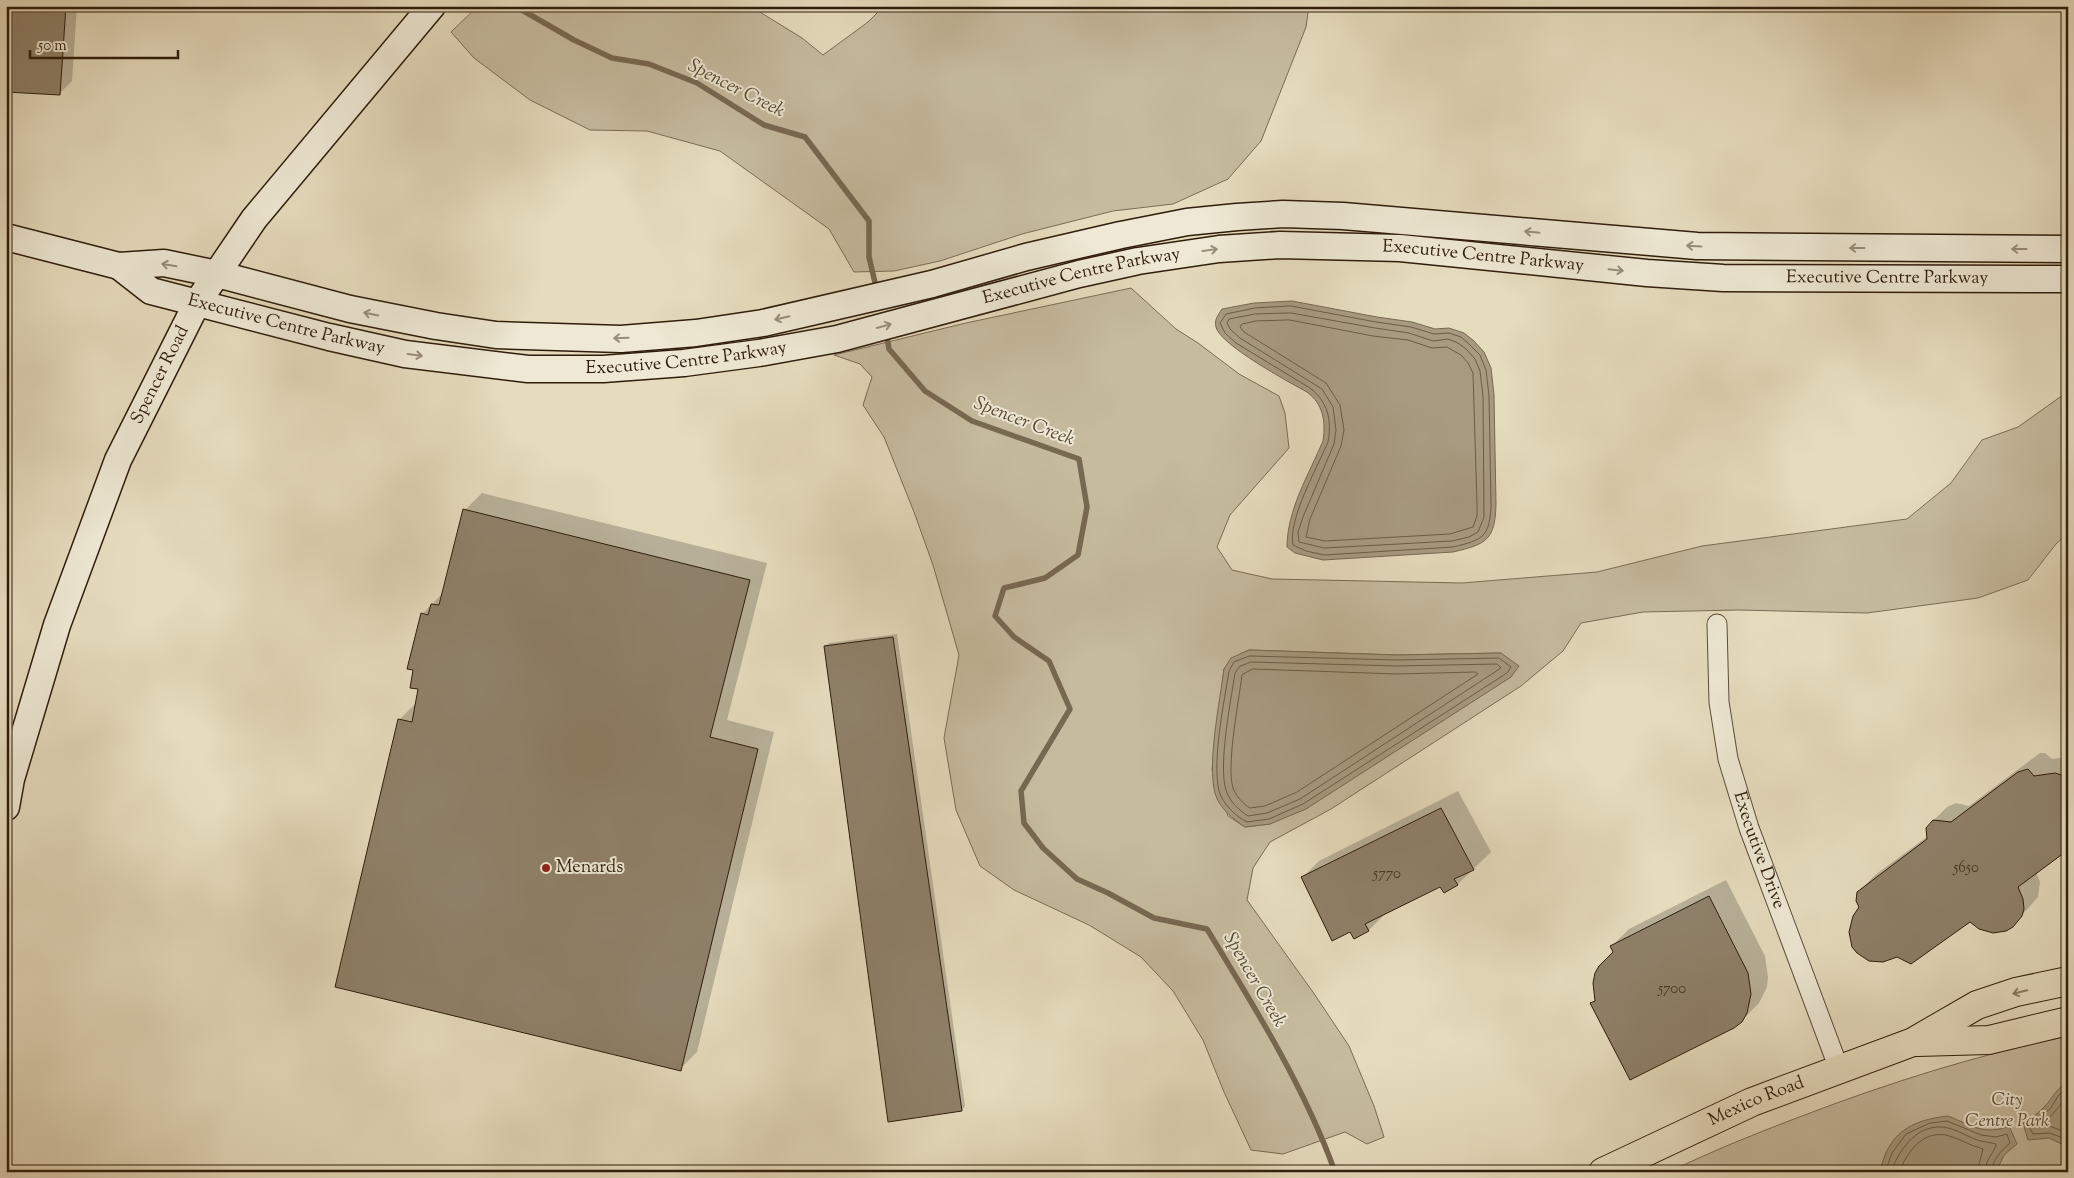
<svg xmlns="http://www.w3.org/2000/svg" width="2074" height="1178" font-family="'Sorts Mill Goudy',serif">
<rect width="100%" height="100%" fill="#e5dbbd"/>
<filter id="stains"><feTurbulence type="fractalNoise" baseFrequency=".004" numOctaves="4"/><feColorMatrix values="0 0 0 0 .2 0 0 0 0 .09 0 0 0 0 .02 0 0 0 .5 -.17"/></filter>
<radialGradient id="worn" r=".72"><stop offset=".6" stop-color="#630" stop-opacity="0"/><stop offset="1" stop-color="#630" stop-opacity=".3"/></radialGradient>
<g fill="#c6bb9f" stroke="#7a6c55" fill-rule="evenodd">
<polygon points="478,6 750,6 802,38 823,55 868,22 884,6 1309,6 1306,27 1261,141 1228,179 1173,204 1113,211 1022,234 940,261 894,271 854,272 829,229 720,151 647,131 590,130 530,100 474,58 451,32"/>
<path d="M1131,288L1176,329L1198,343L1239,374L1279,396L1285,413L1289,448L1230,515L1217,547L1232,570L1272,579L1462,583L1597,572L1702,546L1907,519L1951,483L1982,440L2018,427L2063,395L2068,382V533L2056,544L2028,580L1978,598L1867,613L1738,610L1643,612L1581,623L1563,651L1521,686L1331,809L1270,842L1253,868L1247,900L1315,995L1349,1046L1374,1106L1384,1137L1367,1144L1345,1132L1283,1154L1251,1150L1224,1092L1203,1040L1173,991L1141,957L1089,925L1014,890L980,866L956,810L944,738L959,655L933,565L914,512L884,437L863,405L872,377L860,364L834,355L966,323ZM1249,650L1397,655L1501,653L1270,824L1245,827L1228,816L1212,770L1224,669L1240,654Z"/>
<path d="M2068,1036V1172H1669C1712,1151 1757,1133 1802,1116C1888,1083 1977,1055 2068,1036Z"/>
</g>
<g fill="#a79a80" stroke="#776851">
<path d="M1292,301L1377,317L1412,322L1435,329L1449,328L1464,333L1474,341L1484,352L1491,368L1494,395L1496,504C1495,540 1487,544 1453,552L1323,560L1295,553L1287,547C1287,510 1309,474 1323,441C1326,421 1323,404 1307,392C1289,382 1220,345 1216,327C1214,320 1218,315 1222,309L1254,303Z"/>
<path d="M1249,650L1397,655L1501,653L1519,666L1511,677L1306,809L1270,824L1245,827C1233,819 1219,808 1215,793C1207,764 1220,700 1224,669L1231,658Z"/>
<path d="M2068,1082V1147L2049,1138L2028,1140L2023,1123C2031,1118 2039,1113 2045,1106C2053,1098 2057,1087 2068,1082Z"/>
<path d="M1948,1116C1971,1125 1984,1136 2009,1126L2017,1144L2004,1155L1996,1172H1880C1888,1133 1911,1120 1948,1116Z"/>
</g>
<g fill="#0003">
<polygon points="6,6 77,6 72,81 59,94"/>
<polygon points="482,493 767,563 727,720 774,732 697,1052 680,1069 399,720 417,702 420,687 422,614 443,593 465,510"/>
<polygon points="897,634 965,1106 962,1110 825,647 829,643"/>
<polygon points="2040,753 2045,753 2052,759 2068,757 2068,849 2036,872 2040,882 2038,897 2012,926 1970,921 1897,955 1861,907 1858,893 1875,875 1928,836 1930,824 1947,807 1956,803 1969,806"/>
<polygon points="1458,791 1491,852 1458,884 1444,892 1440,885 1386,913 1369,930 1354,937 1351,931 1302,878 1319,861"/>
<polygon points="1726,880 1765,956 1768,977 1767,987 1759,1003 1741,1021 1592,1004 1596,1000 1615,952 1612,946 1629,929"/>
</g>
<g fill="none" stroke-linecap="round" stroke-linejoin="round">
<g stroke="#6b5c46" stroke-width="1">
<path d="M1291,306L1376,322L1411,327L1434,334L1449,333L1461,337L1470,345L1480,355L1486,370L1489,396L1491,504C1490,537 1483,540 1453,547L1324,555L1306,551L1293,545C1288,519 1317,468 1328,442C1332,420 1328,402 1310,388L1236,343L1225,333L1220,323L1226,314L1255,308Z"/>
<polygon points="1291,313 1375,328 1409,333 1433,341 1448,339 1458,343 1466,349 1475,359 1480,371 1483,396 1484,517 1478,532 1469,537 1452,541 1380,545 1324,548 1299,542 1298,532 1303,517 1334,444 1336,430 1333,407 1322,389 1240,338 1230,329 1227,323 1229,319 1255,314"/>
<polygon points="1290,320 1373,336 1408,340 1432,348 1447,347 1461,355 1468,363 1473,373 1477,504 1477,516 1473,527 1450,534 1325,541 1306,537 1310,519 1341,446 1344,430 1340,405 1326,383 1244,332 1240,327 1242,324 1256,321"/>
<path d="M1250,656L1397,660L1499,658L1511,667L1507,673L1303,804L1269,819L1247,822C1235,816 1223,804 1219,791C1212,760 1224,703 1229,671L1234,662Z"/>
<path d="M1251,662L1397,666L1497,664L1501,668L1300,799L1267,813L1248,816C1239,810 1229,801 1226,790C1218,765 1231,700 1235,673L1239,667Z"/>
<path d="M1253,669L1397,674L1475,672L1478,674L1297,792L1265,806L1250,808C1243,804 1236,796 1233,788C1226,766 1239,700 1242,675Z"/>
<polyline points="2068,1087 2058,1096 2051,1108 2029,1127 2033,1134 2050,1133 2068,1140"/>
<polyline points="2068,1096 2044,1124 2046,1126 2052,1127 2068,1133"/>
<path d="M1885,1172L1892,1153L1906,1134L1930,1123L1947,1121L1981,1135L1996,1137L2007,1134L2010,1143C2001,1151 1993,1159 1991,1172"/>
<path d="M1891,1172C1899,1149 1919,1121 1948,1128C1957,1130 1967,1136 1977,1140C1983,1142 1989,1142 1996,1144V1146L1987,1162L1985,1172"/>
<path d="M1899,1172C1907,1153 1921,1131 1946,1135C1958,1138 1971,1146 1983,1149L1977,1172"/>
</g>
<g stroke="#776851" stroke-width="5.5">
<polyline points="515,6 574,40 612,58 649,64 697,83 764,125 805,137 869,221 869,257 877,291"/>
<path d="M886,331L889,349L925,391L972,421L1079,459L1087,507L1078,555L1045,578L1004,588L995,616L1014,637L1049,661L1070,709L1021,791L1024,823L1043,848L1077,879L1108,893L1154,918L1207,929C1254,1006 1305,1088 1335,1172"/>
</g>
</g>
<g fill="#8e8068" stroke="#2f1d0b">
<polygon points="6,6 66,6 60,95 6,92"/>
<polygon points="463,509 750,580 710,737 758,749 681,1071 335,987 398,719 412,722 418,689 410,688 413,670 407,669 421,613 428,615 431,604 439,605"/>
<polygon points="893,637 962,1111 888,1122 824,646"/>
<polygon points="2028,769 2034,776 2055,773 2068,777 2068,850 2018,887 2023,899 2024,909 2022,916 2013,927 2006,931 1993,933 1979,929 1970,922 1911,964 1897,957 1883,962 1869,961 1857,953 1852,947 1849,932 1853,916 1859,907 1856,901 1857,892 1927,839 1926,828 1933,820 1951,822 2018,772"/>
<polygon points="1441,808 1474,870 1454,879 1458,885 1444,893 1440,887 1365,924 1369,931 1354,939 1350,932 1332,941 1301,877"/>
<polygon points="1709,896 1748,973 1751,994 1747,1013 1742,1022 1734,1028 1630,1080 1590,1003 1595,1001 1593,983 1595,973 1599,966 1613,952 1610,946"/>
</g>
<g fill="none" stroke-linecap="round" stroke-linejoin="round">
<defs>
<g id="street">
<path id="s1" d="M1717,624L1719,702L1728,759L1749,828L1839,1069"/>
</g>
<g id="secondary">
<polyline points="6,237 119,266 164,263 217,274 350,309 436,326 496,335 621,339 696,333 763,323 932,284 1026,257 1121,235 1187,222 1237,217 1283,214 1343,216 1697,246 2068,249"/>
<path id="s2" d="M119,266L151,291L329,337L405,354L528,369H603L684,363L759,353L837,339L1079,274L1138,261L1219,249L1280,245L1400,248L1647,273L1723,278L2068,279"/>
<path id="s3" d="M6,807L11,779L57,625L118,460L197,303L254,219L432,6"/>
</g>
<g id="primary">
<polyline points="1917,1042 1989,1040 2068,1021"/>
<path id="s4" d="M1603,1172L1752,1102L1913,1042L1977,1005L2016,992L2068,981"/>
</g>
</defs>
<use href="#street" stroke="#5c4c38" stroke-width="21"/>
<use href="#secondary" stroke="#2f1d0b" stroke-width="29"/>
<use href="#primary" stroke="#2f1d0b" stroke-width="30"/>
<use href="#street" stroke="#eee8d4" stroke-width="19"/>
<use href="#secondary" stroke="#eee8d4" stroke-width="26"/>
<use href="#primary" stroke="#e5dbbd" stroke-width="28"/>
</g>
<defs><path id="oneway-shaft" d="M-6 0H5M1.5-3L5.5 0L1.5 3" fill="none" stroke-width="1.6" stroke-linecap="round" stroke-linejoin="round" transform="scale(1.25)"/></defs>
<g stroke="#988d7a">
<use href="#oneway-shaft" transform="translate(1532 232) rotate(-174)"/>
<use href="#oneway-shaft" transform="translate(1694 246) rotate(-177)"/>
<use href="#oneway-shaft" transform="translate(1857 248) rotate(180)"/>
<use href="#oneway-shaft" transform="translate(2019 249) rotate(-180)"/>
<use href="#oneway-shaft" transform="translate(1210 250) rotate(-8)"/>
<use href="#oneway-shaft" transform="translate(169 265) rotate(-171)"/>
<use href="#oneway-shaft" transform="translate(1616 270) rotate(6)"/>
<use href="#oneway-shaft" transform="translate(371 314) rotate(-169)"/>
<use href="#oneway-shaft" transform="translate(782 318) rotate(167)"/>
<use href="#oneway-shaft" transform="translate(884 326) rotate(-15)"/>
<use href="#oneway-shaft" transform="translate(621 338) rotate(178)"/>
<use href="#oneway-shaft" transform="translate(415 355) rotate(7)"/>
</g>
<use stroke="#8a7c64" href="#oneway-shaft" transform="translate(2020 992) rotate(166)"/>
<circle fill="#8f2418" stroke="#eee8d4" stroke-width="2" cx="546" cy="868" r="5"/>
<g text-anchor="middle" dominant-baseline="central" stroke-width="4" stroke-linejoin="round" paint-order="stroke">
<g font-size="15" fill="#473622">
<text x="1966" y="868">5650</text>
<text x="1387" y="874">5770</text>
<text x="1672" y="989">5700</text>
</g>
<g font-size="18" fill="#2f1d0b" stroke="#eee8d4">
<text stroke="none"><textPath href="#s2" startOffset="1395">Executive Centre Parkway</textPath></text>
<text stroke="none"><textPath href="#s2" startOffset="990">Executive Centre Parkway</textPath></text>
<text stroke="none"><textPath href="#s2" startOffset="1800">Executive Centre Parkway</textPath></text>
<text stroke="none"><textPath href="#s2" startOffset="180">Executive Centre Parkway</textPath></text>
<text stroke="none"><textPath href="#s2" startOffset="585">Executive Centre Parkway</textPath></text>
<text stroke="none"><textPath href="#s3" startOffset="460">Spencer Road</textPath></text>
<text stroke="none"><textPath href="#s1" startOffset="232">Executive Drive</textPath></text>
<text stroke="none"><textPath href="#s4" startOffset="169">Mexico Road</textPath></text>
</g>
<g font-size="18" fill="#2f1d0b" stroke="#eee8d4" text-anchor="start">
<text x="556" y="868">Menards</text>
</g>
<g font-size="18" font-style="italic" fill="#5c4c37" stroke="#eee8d4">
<text x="2007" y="1101">City<tspan x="2007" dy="21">Centre Park</tspan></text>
</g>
<g font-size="19" font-style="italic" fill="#594934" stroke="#eee8d4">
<text transform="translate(736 89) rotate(27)">Spencer Creek</text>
<text transform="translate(1024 422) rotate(21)">Spencer Creek</text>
<text transform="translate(1254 980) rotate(60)">Spencer Creek</text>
</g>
</g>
<rect width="2074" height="1178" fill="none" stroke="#e5dbbd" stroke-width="25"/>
<rect x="8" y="8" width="2059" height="1163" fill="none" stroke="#2f1d0b" stroke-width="2.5"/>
<rect x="12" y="12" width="2049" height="1153" fill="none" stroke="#2f1d0b"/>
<path d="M30 50v8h148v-8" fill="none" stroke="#2f1d0b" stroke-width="2.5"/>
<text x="38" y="50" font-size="15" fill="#2f1d0b" stroke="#eee8d4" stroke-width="4" paint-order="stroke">50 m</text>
<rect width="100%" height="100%" filter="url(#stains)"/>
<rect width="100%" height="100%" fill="url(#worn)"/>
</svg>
